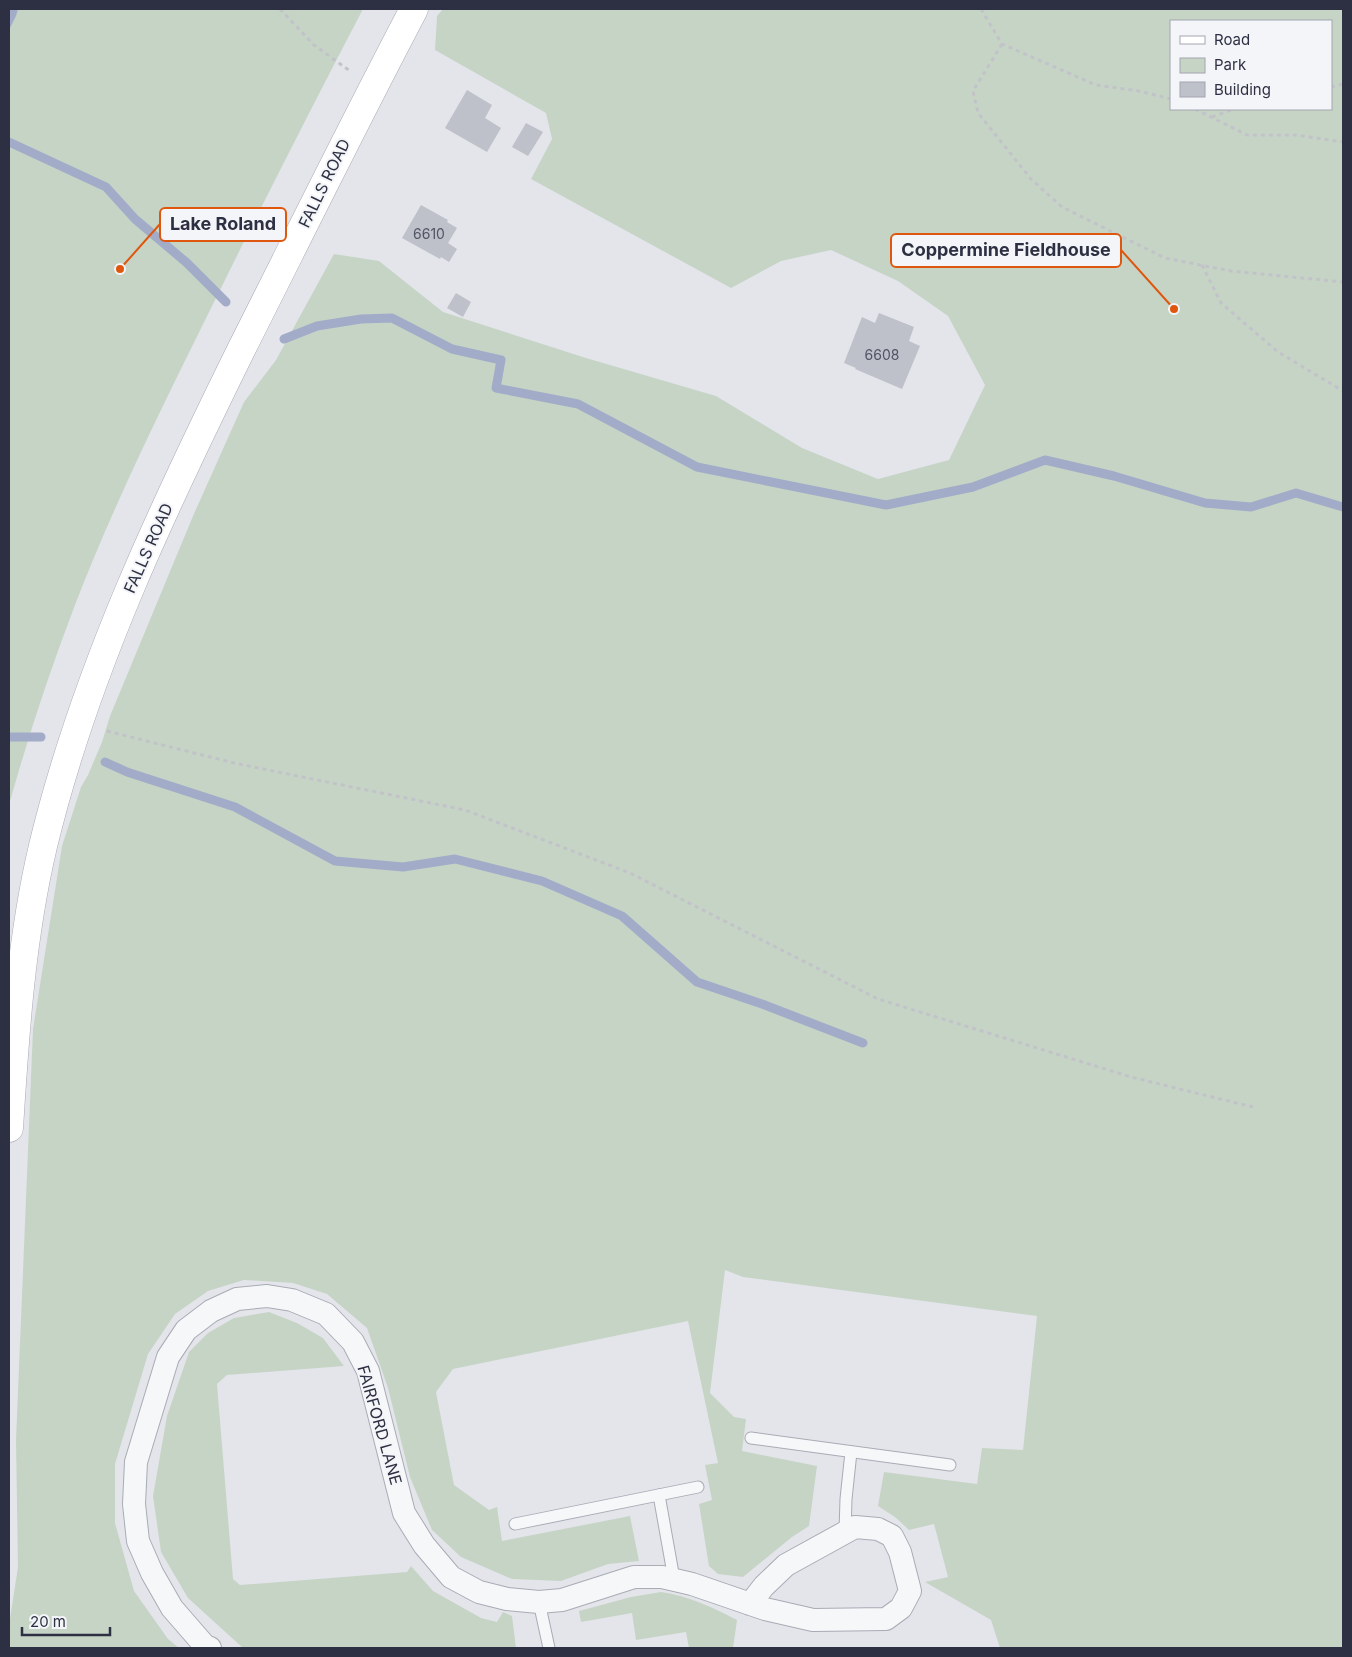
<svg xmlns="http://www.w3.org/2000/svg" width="1352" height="1657" font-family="Inter,sans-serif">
<rect width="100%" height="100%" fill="#e4e5eb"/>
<g fill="#c6d4c6" fill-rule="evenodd">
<path d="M9,9H363C315,101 268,193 222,286C170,391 117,496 75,605C50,670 28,737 9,805Z"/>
<path d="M443,9H1343V1648H1000L991,1620L925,1582L948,1577L934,1524L909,1530L895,1517L878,1506L884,1472L977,1484L982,1448L1023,1450L1037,1316L743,1277L725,1270L710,1393L734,1417L746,1419L742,1451L817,1466L809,1526L792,1537L743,1577L718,1574L709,1566L699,1504L712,1500L705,1465L718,1463L688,1321L453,1369L436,1392L454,1485L489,1510L497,1507L502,1541L630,1516L639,1561L608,1564L561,1581L512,1579L461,1557L432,1530L410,1477L388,1388L367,1328L327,1294L293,1283L244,1280L208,1291L175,1314L148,1354L115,1464V1523L134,1591L168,1639L179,1648H9V1625L18,1567L16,1440L33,1029L62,846L81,787L88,775L102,742L110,716L193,516L244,402L276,360L334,254L379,261L443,312L586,358L716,396L802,448L878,479L949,460L985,385L948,316L898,281L831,250L781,261L731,288L531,179L552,139L546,113L435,50L437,16ZM1171,21H1331V109H1171Z"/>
<polygon points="269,1312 297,1323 323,1338 344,1366 227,1375 217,1384 233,1579 240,1585 407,1572 411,1566 433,1591 481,1618 497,1622 503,1612 512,1616 516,1648 243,1648 188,1598 161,1552 153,1496 167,1416 189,1352 208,1333 234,1318"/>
<path d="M661,1592C689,1596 712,1607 737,1620L733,1648H689L686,1632L636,1640L632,1613L581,1622L579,1611L631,1597Z"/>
</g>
<polygon fill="#a2acc8" points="9,9 18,9 16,16 9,30"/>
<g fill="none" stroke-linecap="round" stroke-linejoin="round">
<g stroke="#a2acc8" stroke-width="9">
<polyline points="9,142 106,187 135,219 187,263 226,302"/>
<polyline points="284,339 317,326 361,319 392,318 452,349 501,360 496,388 578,404 697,467 886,505 973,487 1045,460 1114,476 1205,503 1251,507 1296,493 1343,507"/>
<polyline points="9,737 41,737"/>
<polyline points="105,762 127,772 235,807 335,861 403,867 455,859 542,881 622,916 697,982 762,1004 863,1043"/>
</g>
</g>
<g fill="#bec0ca">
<polygon points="467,90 492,105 485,118 501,128 487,152 445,128"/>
<polygon points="526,123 543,132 528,156 512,147"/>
<polygon points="421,205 448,220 447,222 457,228 448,243 457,249 449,262 441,257 440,259 402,238"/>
<polygon points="456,293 471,302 463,317 447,308"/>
<polygon points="879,313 914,327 909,341 920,346 902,389 855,369 856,368 844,363 862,317 875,323"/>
</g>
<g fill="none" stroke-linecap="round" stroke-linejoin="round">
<defs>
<g id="service">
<polyline points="751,1438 950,1465"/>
<polyline points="659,1495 674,1579"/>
<polyline points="515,1524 698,1487"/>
<polyline points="845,1532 846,1499 851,1452"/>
<polyline points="539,1602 549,1648"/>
</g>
<polyline id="minor" points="210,1648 205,1646 172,1608 152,1573 138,1541 134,1504 136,1462 168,1357 186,1330 211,1311 237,1299 267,1296 292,1300 326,1314 353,1342 368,1371 404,1513 424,1545 451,1577 479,1592 507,1599 539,1602 562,1600 634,1577 662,1577 692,1584 765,1609 813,1620 886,1619 901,1608 910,1591 900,1552 892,1536 878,1529 855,1527 786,1565 764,1586 750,1604"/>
<path id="secondary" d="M9,1128C15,1034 21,939 43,846C85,672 163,508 242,348C299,235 355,121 414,9"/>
</defs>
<use href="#service" stroke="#a9abb5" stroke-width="13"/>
<use href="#minor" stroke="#a9abb5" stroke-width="24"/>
<use href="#secondary" stroke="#a9abb5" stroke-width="29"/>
<g stroke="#c2c3c9" stroke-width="3" stroke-dasharray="4 4" stroke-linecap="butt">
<polyline points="280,9 314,45 350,71"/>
<polyline points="981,9 1002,44 1096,85 1139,91 1171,99"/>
<polyline points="1002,44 973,91 978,113 1031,179 1062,207 1165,258 1231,271 1343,282"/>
<polyline points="1331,87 1343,84"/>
<polyline points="1195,109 1247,135 1296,135 1343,142"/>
<polyline points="1212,117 1234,109"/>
<polyline points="1202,265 1221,303 1278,352 1343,391"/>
<polyline points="107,731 234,763 465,810 630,873 878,999 1131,1077 1253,1107"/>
</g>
<use href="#service" stroke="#f6f7f9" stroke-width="11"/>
<use href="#minor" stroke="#f6f7f9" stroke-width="22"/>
<use href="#secondary" stroke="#fff" stroke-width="28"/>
</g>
<g text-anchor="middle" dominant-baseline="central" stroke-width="4" stroke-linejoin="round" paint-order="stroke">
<g font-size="14" fill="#515464">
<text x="429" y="233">6610</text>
<text x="882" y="354">6608</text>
</g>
<g font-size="16" fill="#2d3042" stroke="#f4f5f8">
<text transform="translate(324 183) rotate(-64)">FALLS ROAD</text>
<text transform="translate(148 548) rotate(-66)">FALLS ROAD</text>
<text transform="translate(380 1425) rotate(74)">FAIRFORD LANE</text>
</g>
</g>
<path fill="none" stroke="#df570f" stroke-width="2" d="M120 269L160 224M1174 309L1121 250"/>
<g fill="#df570f" stroke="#f4f5f8" stroke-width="2">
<circle cx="120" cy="269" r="5"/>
<circle cx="1174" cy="309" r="5"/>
</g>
<g fill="#f4f5f8" stroke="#df570f" stroke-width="2">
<rect x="160" y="208" width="126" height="33" rx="5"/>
<rect x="891" y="234" width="230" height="33" rx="5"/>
</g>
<g font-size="18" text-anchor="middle" font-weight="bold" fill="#2d3042">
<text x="223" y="230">Lake Roland</text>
<text x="1006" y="256">Coppermine Fieldhouse</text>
</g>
<rect width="1352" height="1657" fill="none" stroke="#2d3042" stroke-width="20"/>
<rect x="1170" y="20" width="162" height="90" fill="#f4f5f8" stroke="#a4a6af"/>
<rect x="1180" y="36" width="25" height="8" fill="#ffffff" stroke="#a4a6af"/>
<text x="1214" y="45" font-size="15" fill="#2d3042">Road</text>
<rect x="1180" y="58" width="25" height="15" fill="#c6d4c6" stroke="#a4a6af"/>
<text x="1214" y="70" font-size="15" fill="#2d3042">Park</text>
<rect x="1180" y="82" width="25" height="15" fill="#bec0ca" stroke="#a4a6af"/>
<text x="1214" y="95" font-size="15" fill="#2d3042">Building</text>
<path d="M22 1627v8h88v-8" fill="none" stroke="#2d3042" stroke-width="2.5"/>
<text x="30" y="1627" font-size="15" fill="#2d3042" stroke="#f4f5f8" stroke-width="4" paint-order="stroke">20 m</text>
</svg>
